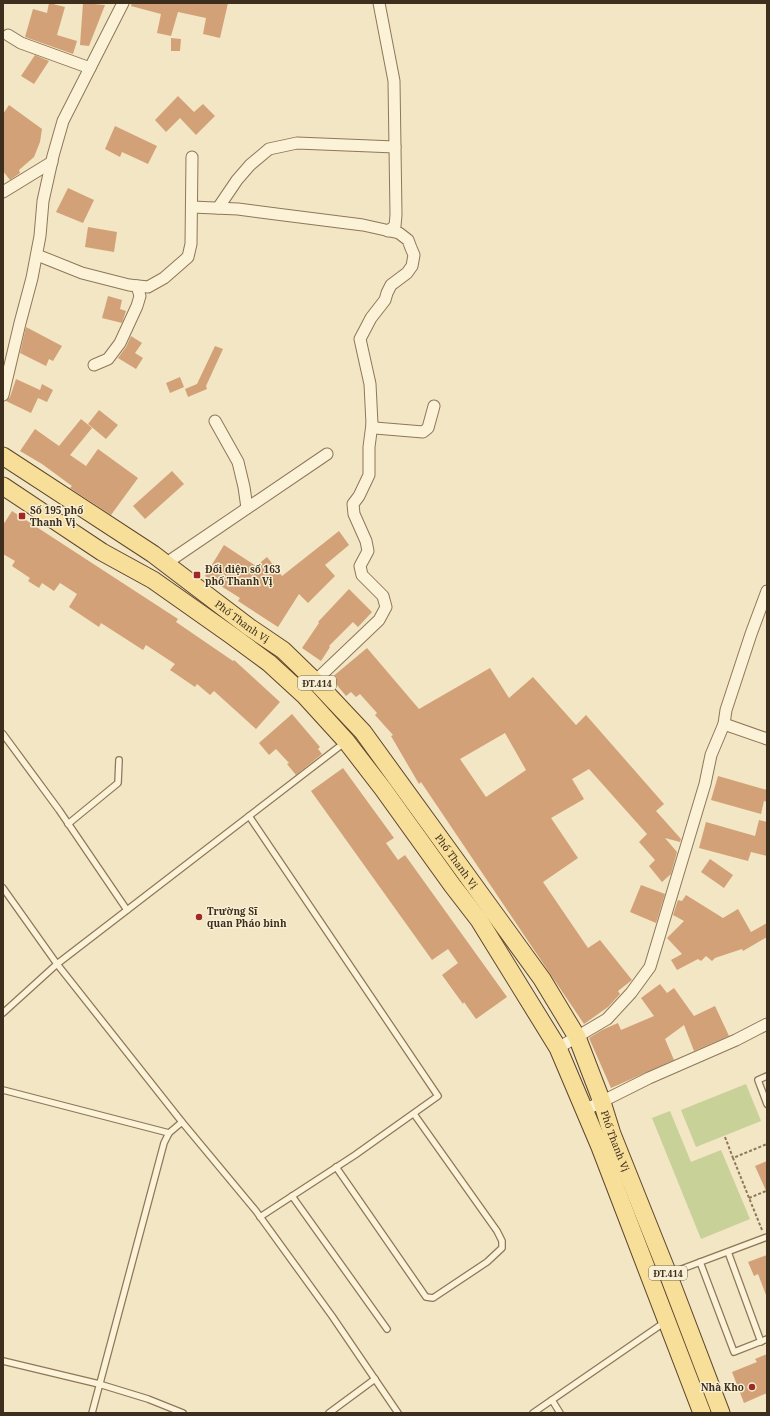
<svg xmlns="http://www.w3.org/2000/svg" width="770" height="1416" font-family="'Noto Serif',serif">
<rect width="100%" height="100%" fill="#f2e6c4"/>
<g fill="#c8d197">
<polygon points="746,1084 761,1121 696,1147 681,1110"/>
<polygon points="670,1111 691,1162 721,1150 750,1219 701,1239 652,1118"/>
</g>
<g fill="#d3a177" fill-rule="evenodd">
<polygon points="49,3 65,7 57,35 77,41 73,54 25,37 33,9 47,13"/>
<polygon points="83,3 105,5 89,46 80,45"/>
<polygon points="132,3 228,3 220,38 203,34 206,18 178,12 171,36 157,33 161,14 131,6"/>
<polygon points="171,38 181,39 180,51 171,51"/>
<polygon points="35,55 49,61 34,84 21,76"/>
<polygon points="178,96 194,112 203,104 215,116 196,135 180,118 166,132 155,120"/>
<polygon points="9,105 42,129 40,142 34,157 19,170 20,173 10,180 3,171 3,114"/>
<polygon points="115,126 157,146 148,164 122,152 120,157 105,149"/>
<polygon points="68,188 94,200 83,223 56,212"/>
<polygon points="88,227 117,232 114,252 85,247"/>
<polygon points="108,296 122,300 120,309 126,311 122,323 102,318"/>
<polygon points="26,327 62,346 53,361 49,359 46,366 20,353"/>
<polygon points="131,336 142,343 135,353 143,358 136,369 118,358 126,347"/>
<polygon points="215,346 223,349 206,386 207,389 188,397 185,389 197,384"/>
<polygon points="180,377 184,387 170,393 166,383"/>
<polygon points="16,379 40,390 42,384 53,390 47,402 38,398 31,413 6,401 10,397"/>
<polygon points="99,410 118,425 106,439 88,424"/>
<polygon points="81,419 92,428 70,455 86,466 98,449 138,478 111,515 70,488 72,486 42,464 20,451 35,429 59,446"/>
<polygon points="172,471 184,484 145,519 133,506"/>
<polygon points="12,511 178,619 176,622 233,661 234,660 280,702 256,729 214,691 210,695 197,684 195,687 170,670 175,664 146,645 143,650 101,623 99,627 69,607 77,594 60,583 54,591 42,583 39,588 28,581 30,578 12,566 15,561 3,554 3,525"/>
<polygon points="339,531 349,545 325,565 335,576 308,603 299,594 278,627 238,601 240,598 205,576 224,545 256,566 267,557 282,576"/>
<polygon points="349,589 372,612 358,627 353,622 329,646 330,647 321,661 302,648 319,623 318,622"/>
<path d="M367,648L419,709L490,668L509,698L533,677L576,725L586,715L664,804L656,811L681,839L680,842L665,838L677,852L671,874L662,882L649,866L655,860L639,842L647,834L589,769L572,779L584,799L551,818L578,858L543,882L588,948L600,940L632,980L618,991L620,994L608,1007L584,1024L421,782L419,784L391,736L393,735L375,715L377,713L360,694L356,697L351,692L346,696L331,678ZM505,733L526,770L486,797L460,759Z"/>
<polygon points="292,714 320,747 318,749 322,754 296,775 287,764 289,763 276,749 269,755 259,743"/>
<polygon points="343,768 394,838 386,843 398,860 405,855 507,997 476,1019 464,1002 463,1004 442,975 458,963 448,949 432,960 311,791"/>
<polygon points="718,776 767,790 767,802 764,801 761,814 711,800"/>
<polygon points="759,820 767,822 767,856 751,852 748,861 699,848 706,822 755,836"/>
<polygon points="710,859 733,875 724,888 701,872"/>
<polygon points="641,885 665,894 656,923 630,912"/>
<polygon points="686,895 723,918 738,909 751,932 767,923 767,937 743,951 742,949 715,958 712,961 706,956 701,961 698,959 677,970 671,960 682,954 667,938 684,921 673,915 678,900 682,901"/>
<polygon points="660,984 667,993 674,988 694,1016 715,1006 729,1036 694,1051 684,1025 665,1039 674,1060 611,1088 589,1038 602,1030 618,1023 621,1030 654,1016 641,998"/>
<polygon points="767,1161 767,1193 755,1166"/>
<polygon points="767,1255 767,1295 766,1295 758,1274 754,1276 748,1262"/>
<polygon points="767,1354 767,1393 744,1403 732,1372 757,1362 755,1359"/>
</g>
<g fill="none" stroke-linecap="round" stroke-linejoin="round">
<defs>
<g id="lane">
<polyline points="3,734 59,810 127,910"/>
<polyline points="249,816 438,1096 355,1155 260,1217"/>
<polyline points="68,824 118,783 119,760"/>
<polyline points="3,888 57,964 182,1122 256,1211 332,1316 398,1413"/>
<polyline points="3,1013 57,964 344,743"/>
<polyline points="767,1076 758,1080 767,1104"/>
<polyline points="3,1090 169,1133"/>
<polyline points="336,1167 426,1297 433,1298 487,1262 502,1248 502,1241 497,1231 414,1114"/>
<polyline points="292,1196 387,1329"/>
<polyline points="728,1252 761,1342"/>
<polyline points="700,1262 734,1352 767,1339"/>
<polyline points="671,1273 767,1237"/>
<polyline points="3,1361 99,1384 148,1399 183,1413"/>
<polyline points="552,1400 560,1413"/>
<polyline points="92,1413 164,1143 169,1133 182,1122"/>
<polyline points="329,1413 375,1379"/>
<polyline points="533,1413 665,1322"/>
</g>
<g id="street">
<polyline points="379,3 394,81 396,215 395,226 388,231"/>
<polyline points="8,35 21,43 90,68"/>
<polyline points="3,192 52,162"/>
<polyline points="192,207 238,209 284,215 363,225 399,233 408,240 411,248 414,255 412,266 407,273 391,285 387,293 385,300 371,318 360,339 370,384 372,424 375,428 423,432 428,428 434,406"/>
<polyline points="218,208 237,180 250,165 269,149 297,143 395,147"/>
<polyline points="37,255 82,273 129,285 148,287 164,278 188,257 191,244 192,157"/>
<polyline points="94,365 108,359 120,343 137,306 140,296 137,286"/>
<polyline points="3,395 20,323 32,278 40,236 43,201 53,156 63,121 123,3"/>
<polyline points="215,421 238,462 244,487 247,508"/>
<polyline points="165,564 327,454"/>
<polyline points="315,681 379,620 386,607 383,596 362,575 360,566 368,551 366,541 354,514 353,504 359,496 369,475 369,447 372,424"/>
<polyline points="724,724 767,739"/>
<polyline points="558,1048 607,1019 631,993 650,967 705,784 711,755 724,724 726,710 751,634 767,591"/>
<polyline points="585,1110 649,1078 736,1040 767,1024"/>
</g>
<g id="primary">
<path id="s1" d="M3,456L153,554L249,627L283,650L315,681L363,732L542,979L577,1037L602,1102L612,1134L668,1274L721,1413"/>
<polyline points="3,486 102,552 153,580 231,635 269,663 305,696 346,741 383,789 452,885 479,920 558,1048 600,1147 702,1413"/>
</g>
</defs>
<use href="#lane" stroke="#8e7759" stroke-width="8"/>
<use href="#street" stroke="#8e7759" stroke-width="13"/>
<use href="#primary" stroke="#5c452d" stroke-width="19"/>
<g stroke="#8e7759" stroke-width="2" stroke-dasharray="3 2" stroke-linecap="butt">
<polyline points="725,1137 733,1158"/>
<polyline points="749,1198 766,1191"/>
<polyline points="762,1230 733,1158 767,1144"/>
</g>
<use href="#lane" stroke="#fbf2d8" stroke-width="5.5"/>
<use href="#street" stroke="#fbf2d8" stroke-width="11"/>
<use href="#primary" stroke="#f7de99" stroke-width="17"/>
</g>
<g fill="#a22823" stroke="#f8efd4" stroke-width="1.5">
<rect x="18" y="512" width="8" height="8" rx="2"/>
<rect x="193" y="571" width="8" height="8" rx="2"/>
<circle cx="199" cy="917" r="4"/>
<circle cx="752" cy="1387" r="4"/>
</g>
<g text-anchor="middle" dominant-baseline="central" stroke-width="3" stroke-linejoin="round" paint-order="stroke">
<g fill="#f8efd4" stroke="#756855" stroke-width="1">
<rect x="298" y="676" width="38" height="14" rx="3"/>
<rect x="649" y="1266" width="38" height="14" rx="3"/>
</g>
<g font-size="9" font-weight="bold" fill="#3d2e1e">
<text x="317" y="683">ĐT.414</text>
<text x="668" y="1273">ĐT.414</text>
</g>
<g font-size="10" font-weight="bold" fill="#3d2e1e" stroke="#f8efd4" text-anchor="start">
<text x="30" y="510">Số 195 phố<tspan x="30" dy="12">Thanh Vị</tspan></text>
<text x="205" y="569">Đối diện số 163<tspan x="205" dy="12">phố Thanh Vị</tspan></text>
<text x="207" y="911">Trường Sĩ<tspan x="207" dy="12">quan Pháo binh</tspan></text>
<text x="744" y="1387" text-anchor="end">Nhà Kho</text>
</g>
<g font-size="10" fill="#3d2e1e" stroke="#f8efd4">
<text stroke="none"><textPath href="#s1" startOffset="291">Phố Thanh Vị</textPath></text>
<text stroke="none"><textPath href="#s1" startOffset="615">Phố Thanh Vị</textPath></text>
<text stroke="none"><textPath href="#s1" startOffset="939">Phố Thanh Vị</textPath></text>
</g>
</g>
<rect width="770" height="1416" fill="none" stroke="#3d2e1e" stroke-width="8"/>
</svg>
